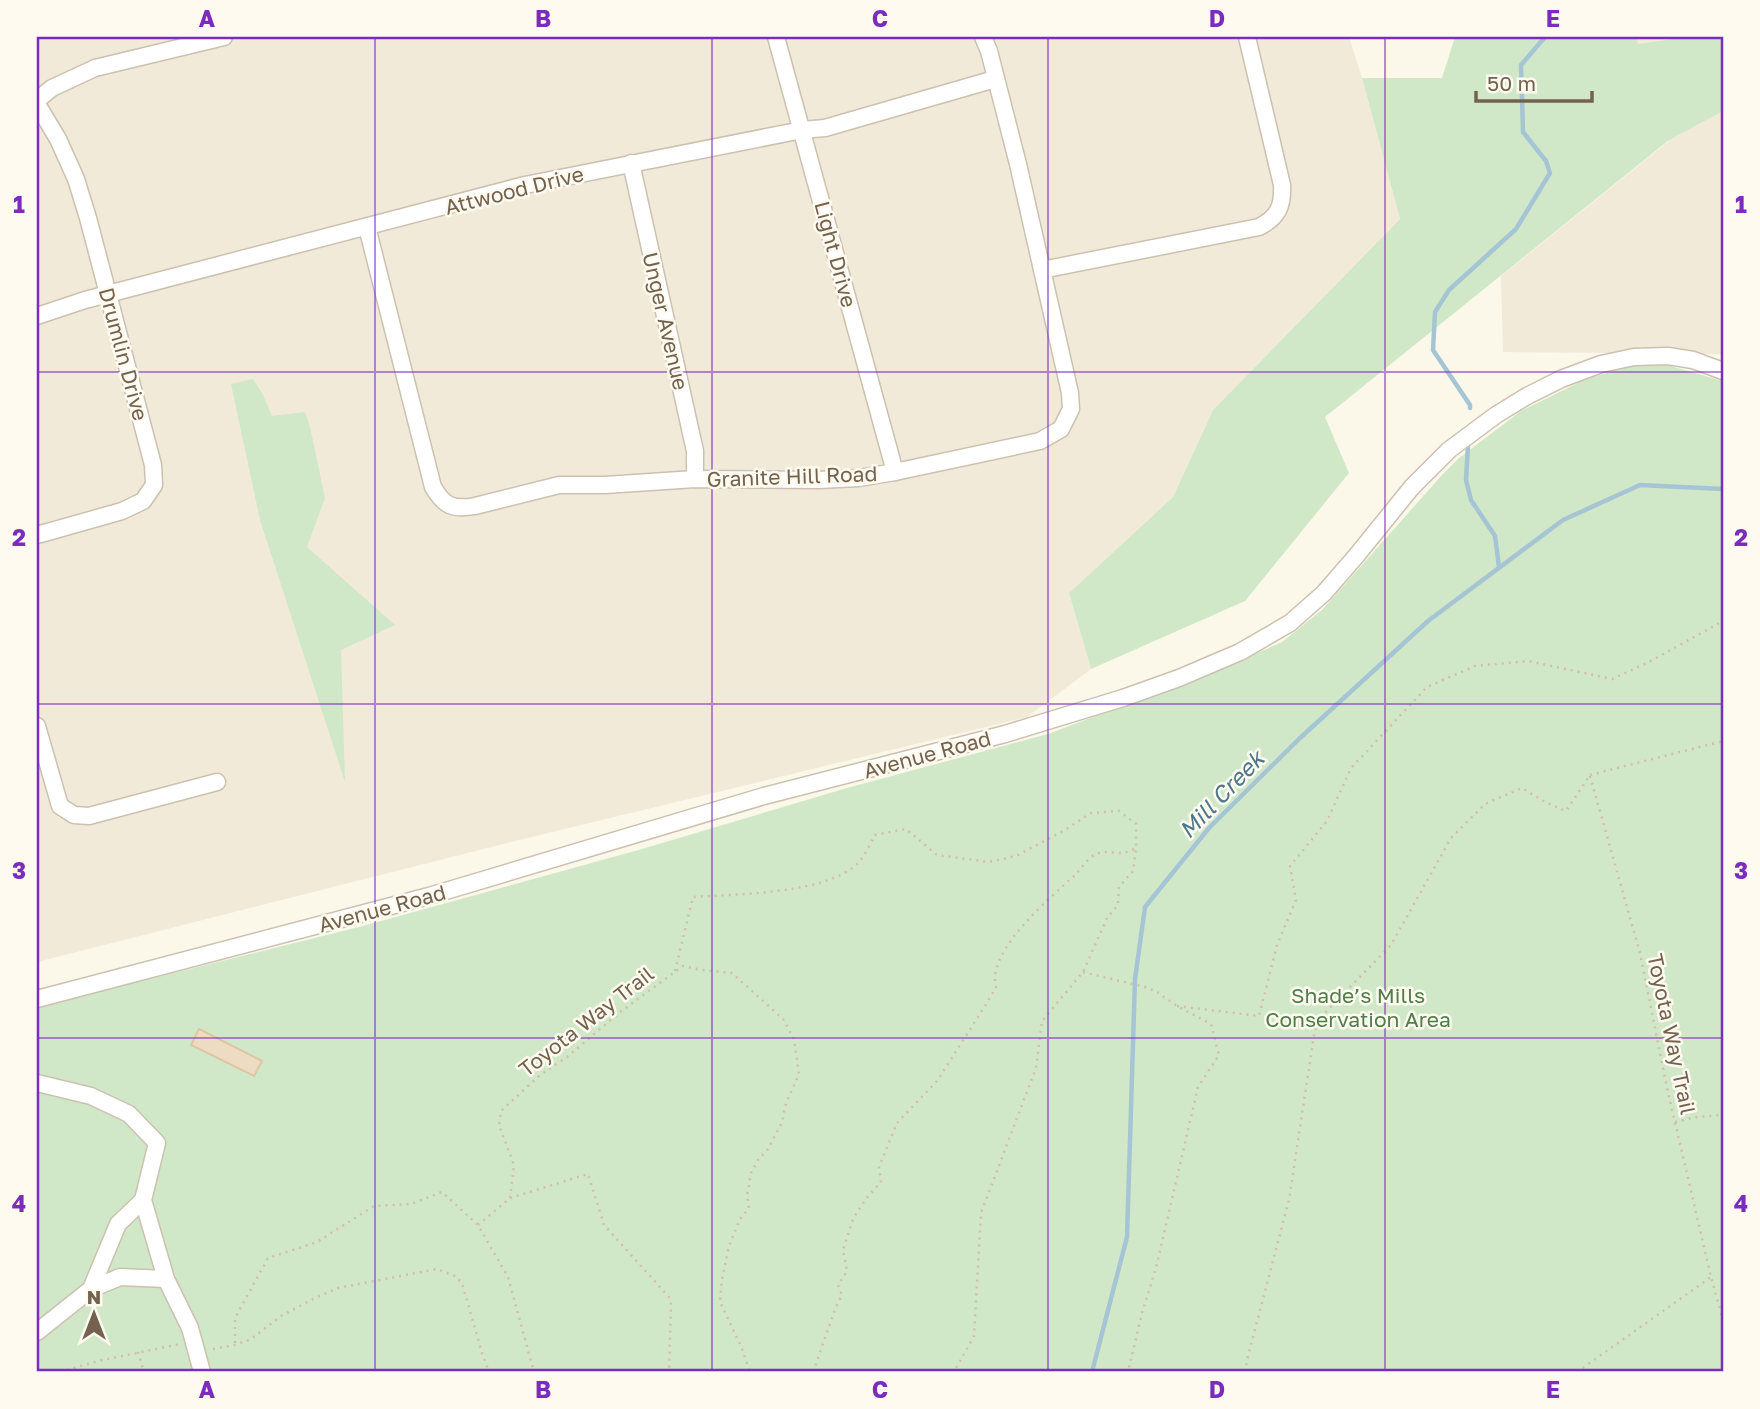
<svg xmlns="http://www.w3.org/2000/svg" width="1760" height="1409" font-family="'Golos Text',sans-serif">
<rect width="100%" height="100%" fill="#fbf7e9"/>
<g fill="#f2ead8">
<polygon points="37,37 1349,37 1362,78 1400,219 1213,410 1173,497 1069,593 1091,669 1027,717 507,843 37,962"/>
<polygon points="1637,37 1723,37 1723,354 1503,352 1501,276 1669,141 1638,44"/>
</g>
<g fill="#d0e8c8">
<polygon points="1455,37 1637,37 1638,44 1688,37 1723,37 1723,111 1669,140 1325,417 1349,473 1245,601 1091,669 1069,593 1173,497 1213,410 1400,219 1362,78 1442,78"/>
<polygon points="1667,365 1723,381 1723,1372 37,1372 37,1007 363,926 642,849 847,788 1048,734 1223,668 1282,642 1322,610 1442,475 1459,458 1521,411 1588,378 1633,366"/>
<polygon points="253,379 262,393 272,416 305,412 310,427 325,498 307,547 395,625 341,650 345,782 260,520 231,384"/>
</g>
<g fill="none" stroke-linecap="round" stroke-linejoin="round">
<g stroke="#a6c5d4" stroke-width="4.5">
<polyline points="1470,408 1470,405 1433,350 1435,312 1449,290 1516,229 1550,173 1546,161 1523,132 1521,65 1545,37"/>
<polyline points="1468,446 1466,480 1471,500 1495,536 1499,567"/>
<polyline points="1092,1372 1127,1237 1135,979 1145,907 1209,828 1299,739 1428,621 1563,520 1640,485 1723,489"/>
</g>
</g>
<polygon fill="#eedbc3" stroke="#dfc5a5" stroke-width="2" points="199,1029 262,1061 254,1076 191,1045"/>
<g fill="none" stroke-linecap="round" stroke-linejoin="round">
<defs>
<g id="minor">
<polyline points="776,37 895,472"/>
<polyline points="37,100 52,88 95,68 224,37"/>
<polyline points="37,104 58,139 76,179 88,218 153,465 154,485 143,501 122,511 37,535"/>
<polyline points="631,163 695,451 695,479"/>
<path d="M367,227L433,487C444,506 453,510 475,506L559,485H605L695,479L819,480L859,478L895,472L1040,441L1061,429L1071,409L1070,393L1018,164L989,51L983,37"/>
<path d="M1042,270L1259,227C1278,217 1283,207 1282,185L1247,37"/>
<polyline points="37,316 85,300 525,185 802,130 825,128 995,79"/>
<polyline points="37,726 60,806 74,815 89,816 217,782"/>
<polyline points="37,999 429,896 764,796 1005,734 1123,698 1179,678 1240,652 1290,623 1324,593 1357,555 1412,487 1449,450 1496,415 1527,396 1561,379 1601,364 1634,357 1668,356 1693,360 1723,371"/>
<polyline points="37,1083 91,1096 129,1114 157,1143 143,1200 166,1279 190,1328 202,1372"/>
<polyline points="91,1289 118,1224 143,1200"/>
<polyline points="37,1332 91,1289 120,1277 166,1279"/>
</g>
</defs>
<use href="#minor" stroke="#ccc1b0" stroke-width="19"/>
<g stroke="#d3bfa6" stroke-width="2.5" stroke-dasharray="2 5" stroke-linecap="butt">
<polyline points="1590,775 1723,741"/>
<polyline points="1590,776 1640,953 1667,1088 1711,1277 1723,1320"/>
<path d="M675,971L693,897C736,894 828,894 858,863C865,856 870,844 875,835L906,829L937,855L989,862L1016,856L1065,830L1091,813L1119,811L1136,824V848L1133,871L1119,887L1118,905L1107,918L1083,972L1042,1021L1036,1068L981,1213L974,1336L954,1372"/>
<polyline points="1083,972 1145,987 1157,992 1177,1006 1211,1024 1219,1055 1198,1087 1156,1268 1142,1313 1128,1372"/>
<polyline points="1177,1006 1259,1016 1277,945 1296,900 1290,866 1327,821 1351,768 1427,687 1475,666 1528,661 1612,679 1647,663 1723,621"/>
<polyline points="1675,1122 1697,1117 1723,1115"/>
<polyline points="510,1198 588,1174 604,1225 669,1297 671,1304 669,1372"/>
<polyline points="478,1225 510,1198 514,1165 499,1125 501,1111 540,1075 567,1057 620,1012 683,966 702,970 732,973 783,1019 794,1039 799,1074 786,1103 782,1122 768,1149 758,1160 751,1173 747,1196 749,1208 740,1219 729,1246 722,1279 720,1302 741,1346 750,1372"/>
<polyline points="235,1343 235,1318 268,1258 317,1242 374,1206 411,1204 442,1192 478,1225 508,1277 534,1372"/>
<polyline points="213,1349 235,1345 251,1339 281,1316 313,1299 338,1288 437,1269 455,1276 462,1283 482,1353 489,1372"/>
<polyline points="138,1352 144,1372"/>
<polyline points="60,1372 98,1361 180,1344"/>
<path d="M813,1372L836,1307L842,1295L838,1285L847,1271L843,1250L853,1219L865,1200L881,1182L879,1167L897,1123L937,1081L985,1006L996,987C986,951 1051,897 1075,875C1081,869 1087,859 1094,855C1102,850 1112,853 1121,853C1126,853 1131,850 1136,848"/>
<polyline points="1245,1372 1248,1356 1289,1200 1316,1022 1391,945 1451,838 1485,804 1522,788 1545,802 1566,811 1590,775"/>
<polyline points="1577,1372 1711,1277"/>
</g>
<use href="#minor" stroke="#fff" stroke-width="16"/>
</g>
<path fill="none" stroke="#7b2cbf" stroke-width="2" stroke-opacity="0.55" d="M375,37V1372M712,37V1372M1048,37V1372M1385,37V1372M37,372H1723M37,704H1723M37,1038H1723"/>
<g text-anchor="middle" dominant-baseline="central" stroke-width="5" stroke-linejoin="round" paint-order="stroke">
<g font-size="21" fill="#73624f" stroke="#fefaef">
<text transform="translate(514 190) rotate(-14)">Attwood Drive</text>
<text transform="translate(836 254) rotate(75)">Light Drive</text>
<text transform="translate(666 321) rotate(77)">Unger Avenue</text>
<text transform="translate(124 354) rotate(75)">Drumlin Drive</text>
<text transform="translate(792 476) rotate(-2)">Granite Hill Road</text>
<text transform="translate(927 754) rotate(-15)">Avenue Road</text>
<text transform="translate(382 908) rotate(-15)">Avenue Road</text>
<text transform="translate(586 1021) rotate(-38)">Toyota Way Trail</text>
<text transform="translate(1672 1034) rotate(78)">Toyota Way Trail</text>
</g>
<g font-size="21" fill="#517d4b" stroke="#fefaef">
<text x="1358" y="995">Shade’s Mills<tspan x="1358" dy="24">Conservation Area</tspan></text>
</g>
<g font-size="23" font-style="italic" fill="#4d778b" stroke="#fefaef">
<text transform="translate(1221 794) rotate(-46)">Mill Creek</text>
</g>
</g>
<rect width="1760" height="1409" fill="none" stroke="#fefaef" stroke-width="77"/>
<g transform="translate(94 1314)" stroke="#fefaef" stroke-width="5" paint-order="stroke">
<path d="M0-5L12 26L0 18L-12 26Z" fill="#73624f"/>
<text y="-10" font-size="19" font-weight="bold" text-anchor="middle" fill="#73624f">N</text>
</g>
<path d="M1476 91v10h116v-10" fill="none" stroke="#73624f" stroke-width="3.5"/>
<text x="1487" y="91" font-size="21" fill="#73624f" stroke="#fefaef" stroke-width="5" paint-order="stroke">50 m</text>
<rect x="38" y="38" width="1684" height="1332" fill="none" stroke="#7b2cbf" stroke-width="2.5"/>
<g font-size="23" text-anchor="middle" font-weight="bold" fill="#7b2cbf">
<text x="207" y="27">A</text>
<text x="543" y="27">B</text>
<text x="880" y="27">C</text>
<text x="1217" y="27">D</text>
<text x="1553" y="27">E</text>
<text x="19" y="213">1</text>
<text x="1741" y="213">1</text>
<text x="19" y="546">2</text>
<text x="1741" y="546">2</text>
<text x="19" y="879">3</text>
<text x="1741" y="879">3</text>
<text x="19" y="1212">4</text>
<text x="1741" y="1212">4</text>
<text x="207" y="1398">A</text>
<text x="543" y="1398">B</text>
<text x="880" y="1398">C</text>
<text x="1217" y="1398">D</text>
<text x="1553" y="1398">E</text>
</g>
</svg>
